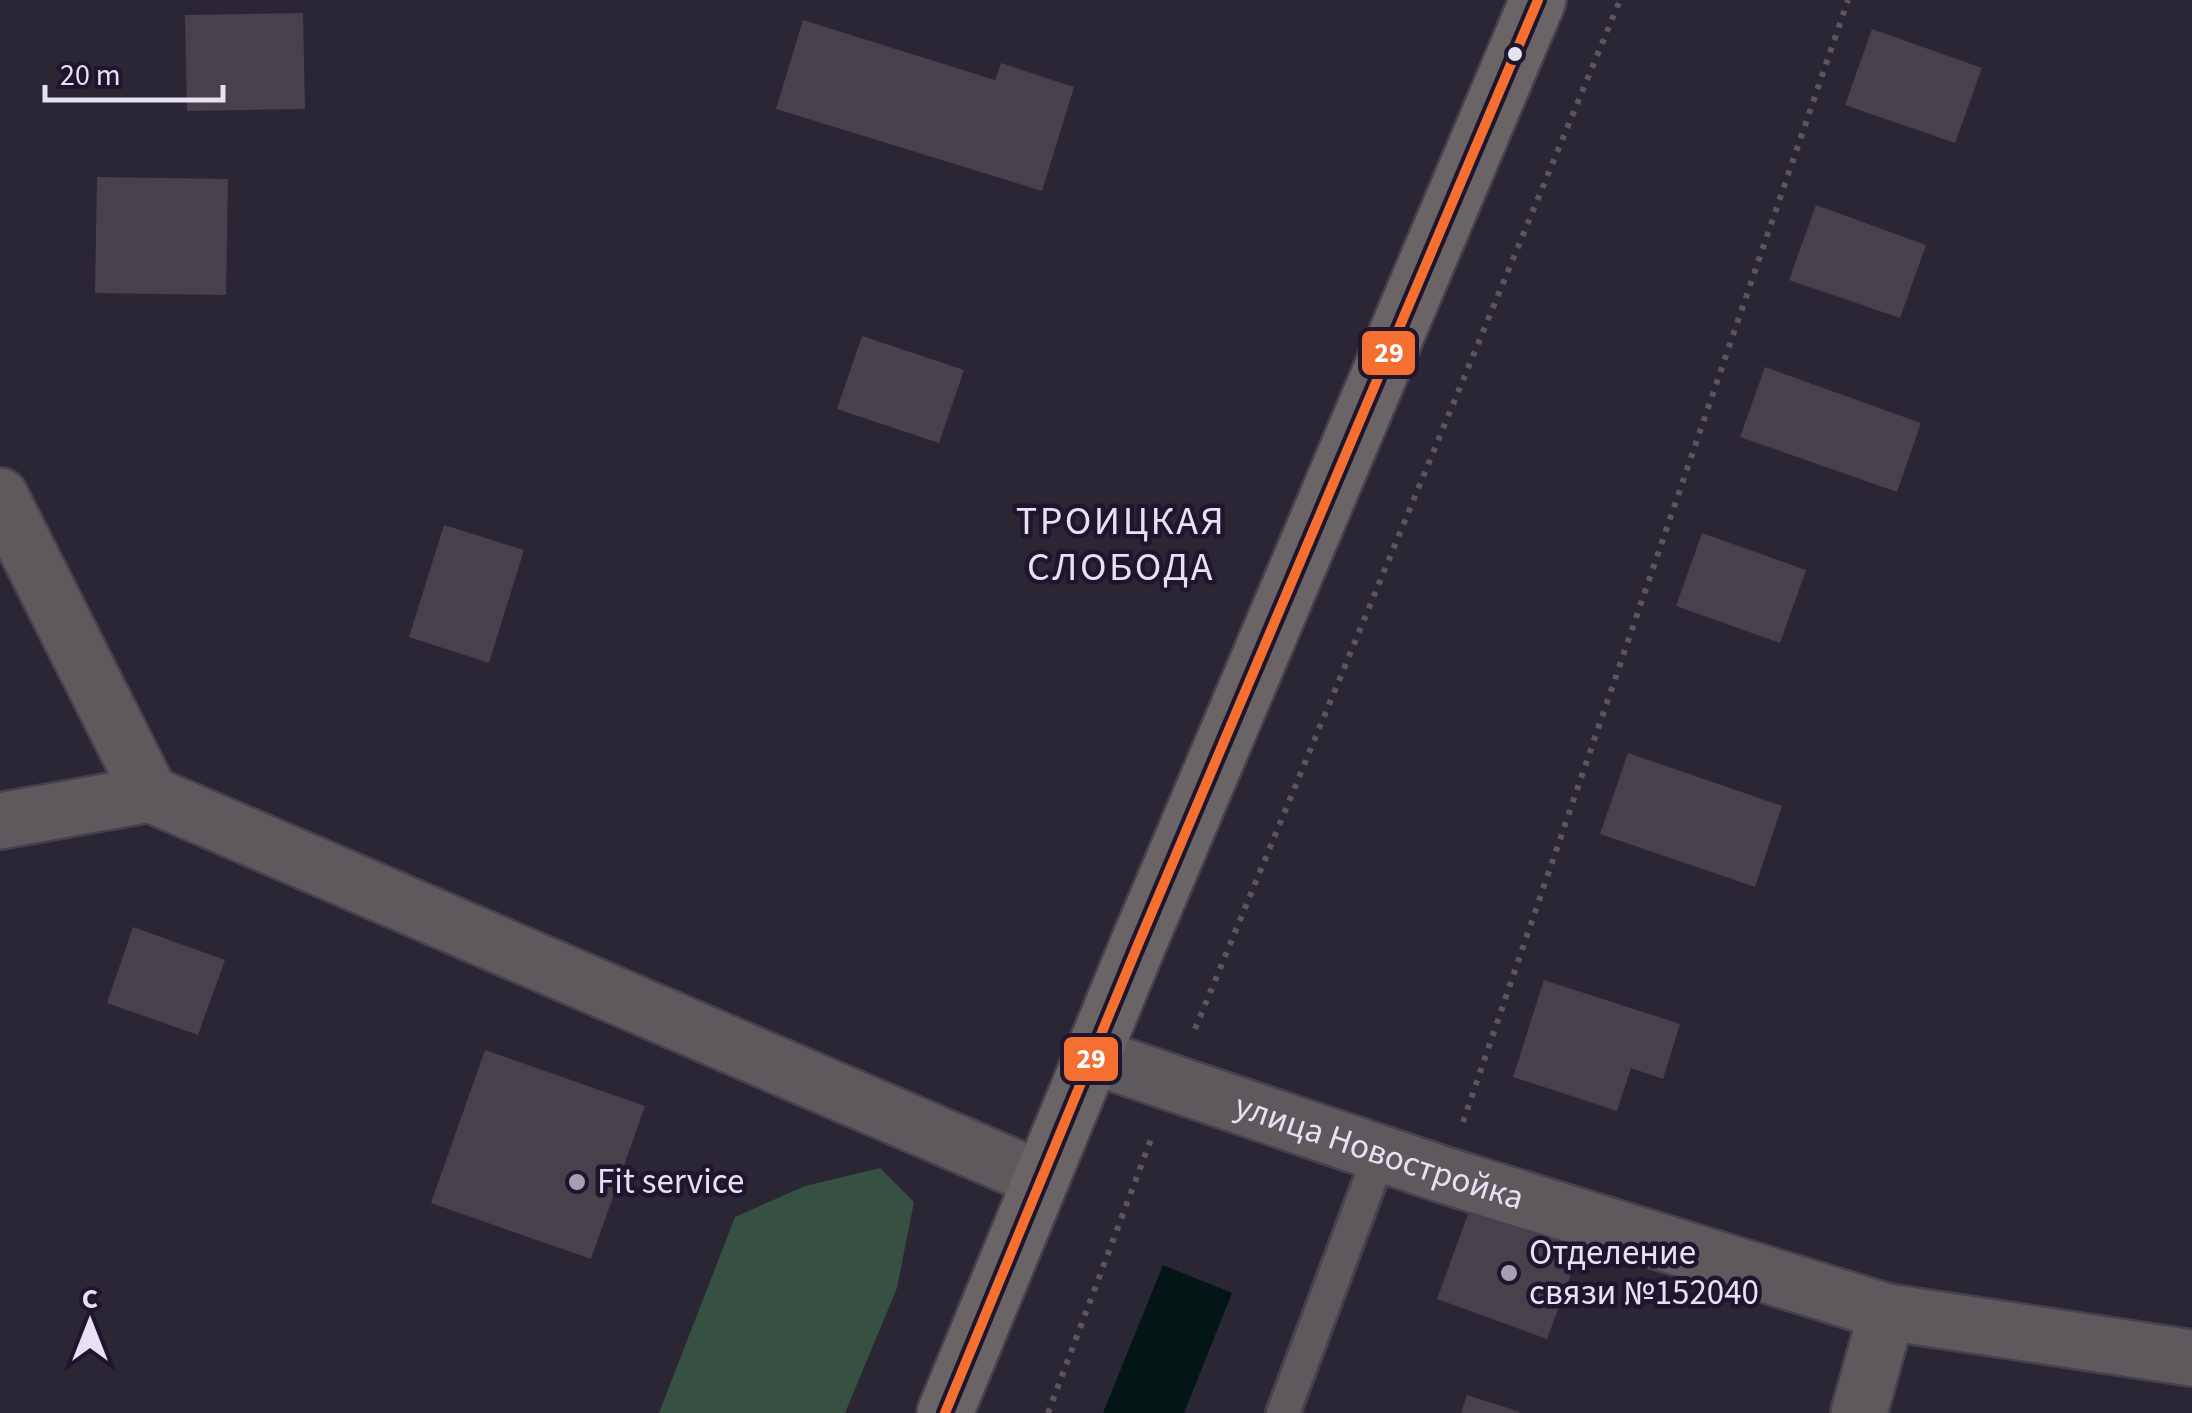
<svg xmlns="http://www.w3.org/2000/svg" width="2192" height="1413" font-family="'Source Sans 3',sans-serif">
<rect width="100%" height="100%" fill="#2a2633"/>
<polygon fill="#365041" points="880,1168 914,1202 897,1288 845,1413 659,1413 735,1217 805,1186"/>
<polygon fill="#041516" points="1163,1265 1232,1293 1184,1413 1103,1413"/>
<g fill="#48414b">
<polygon points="303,13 305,109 187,111 185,15"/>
<polygon points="803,20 995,80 1001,63 1074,87 1042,191 776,109"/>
<polygon points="1872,29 1982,68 1955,143 1845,105"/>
<polygon points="97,177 228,179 226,295 95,293"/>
<polygon points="1816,205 1926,245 1900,318 1789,280"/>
<polygon points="862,336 964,370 939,443 837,409"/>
<polygon points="1765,367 1921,423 1897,492 1740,437"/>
<polygon points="444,525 524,550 489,663 409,637"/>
<polygon points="1702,533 1806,570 1780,643 1676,606"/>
<polygon points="1628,753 1782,806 1755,887 1600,834"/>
<polygon points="133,927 225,960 198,1035 107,1003"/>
<polygon points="1544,980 1680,1024 1663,1079 1631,1068 1617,1111 1513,1077"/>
<polygon points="485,1050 645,1106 591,1259 431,1203"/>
<polygon points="1471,1206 1581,1247 1547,1339 1437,1299"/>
<polygon points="1467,1395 1520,1412 1519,1413 1461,1413"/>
</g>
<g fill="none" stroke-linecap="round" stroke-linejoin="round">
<defs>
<polyline id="lane" points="1283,1413 1380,1154"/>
<g id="street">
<polyline points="0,496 150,794 1040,1179"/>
<polyline points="0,821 150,794"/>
<path id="s1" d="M1093,1056L1444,1175L1887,1312L2192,1358"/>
<polyline points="1859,1413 1887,1312"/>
</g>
<polyline id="primary" points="945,1413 1137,947 1538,0"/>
</defs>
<use href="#lane" stroke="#45414d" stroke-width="38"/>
<use href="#street" stroke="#45414d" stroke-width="60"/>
<use href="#primary" stroke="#45414d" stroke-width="60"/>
<g stroke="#5a565b" stroke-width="6" stroke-dasharray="5 8" stroke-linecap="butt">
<polyline points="1195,1029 1620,0"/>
<polyline points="1463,1122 1848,0"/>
<polyline points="1048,1413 1153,1134"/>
</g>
<use href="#lane" stroke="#5e595c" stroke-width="32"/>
<use href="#street" stroke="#5e595c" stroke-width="55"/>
<use href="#primary" stroke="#6b6466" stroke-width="55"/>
<defs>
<polyline id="bus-1" points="945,1413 1137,947 1538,0"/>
</defs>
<use href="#bus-1" stroke="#1d162e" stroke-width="18"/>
<use href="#bus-1" stroke="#f46f30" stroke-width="10"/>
</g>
<circle fill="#e6e2f3" stroke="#1d162e" stroke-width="4" cx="1515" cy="54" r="9"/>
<g fill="#a4a0b0" stroke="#1d162e" stroke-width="4">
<circle cx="577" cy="1182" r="10"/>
<circle cx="1509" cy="1273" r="10"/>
</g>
<g text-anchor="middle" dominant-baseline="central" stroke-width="9" stroke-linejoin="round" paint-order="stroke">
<g font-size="35" fill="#e6e2f3" stroke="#1d162e">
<text stroke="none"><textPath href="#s1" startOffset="302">улица Новостройка</textPath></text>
</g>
<g font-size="35" fill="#e6e2f3" stroke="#1d162e" text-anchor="start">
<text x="597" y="1182">Fit service</text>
<text x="1529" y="1253">Отделение<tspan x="1529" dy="40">связи №152040</tspan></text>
</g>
<g font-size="40" letter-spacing="2.5" fill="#e6e2f3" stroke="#1d162e">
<text x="1121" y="521">ТРОИЦКАЯ<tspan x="1121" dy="46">СЛОБОДА</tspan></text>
</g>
</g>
<g stroke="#1d162e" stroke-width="4">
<rect x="1360" y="329" width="57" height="48" rx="10" fill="#f46f30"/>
<rect x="1062" y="1035" width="58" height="48" rx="10" fill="#f46f30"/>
</g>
<g font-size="28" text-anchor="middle" font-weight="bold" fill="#fff">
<text x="1389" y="362">29</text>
<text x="1091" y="1068">29</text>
</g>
<g transform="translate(90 1323)" stroke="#1d162e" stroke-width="8" paint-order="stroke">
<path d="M0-8L18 38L0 25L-18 38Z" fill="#e6e2f3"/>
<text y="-15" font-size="28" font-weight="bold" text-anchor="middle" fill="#e6e2f3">С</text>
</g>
<path d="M45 85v15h178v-15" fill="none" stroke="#e6e2f3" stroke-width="5"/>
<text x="60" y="85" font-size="30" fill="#e6e2f3" stroke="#1d162e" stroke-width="8" paint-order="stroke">20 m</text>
</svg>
